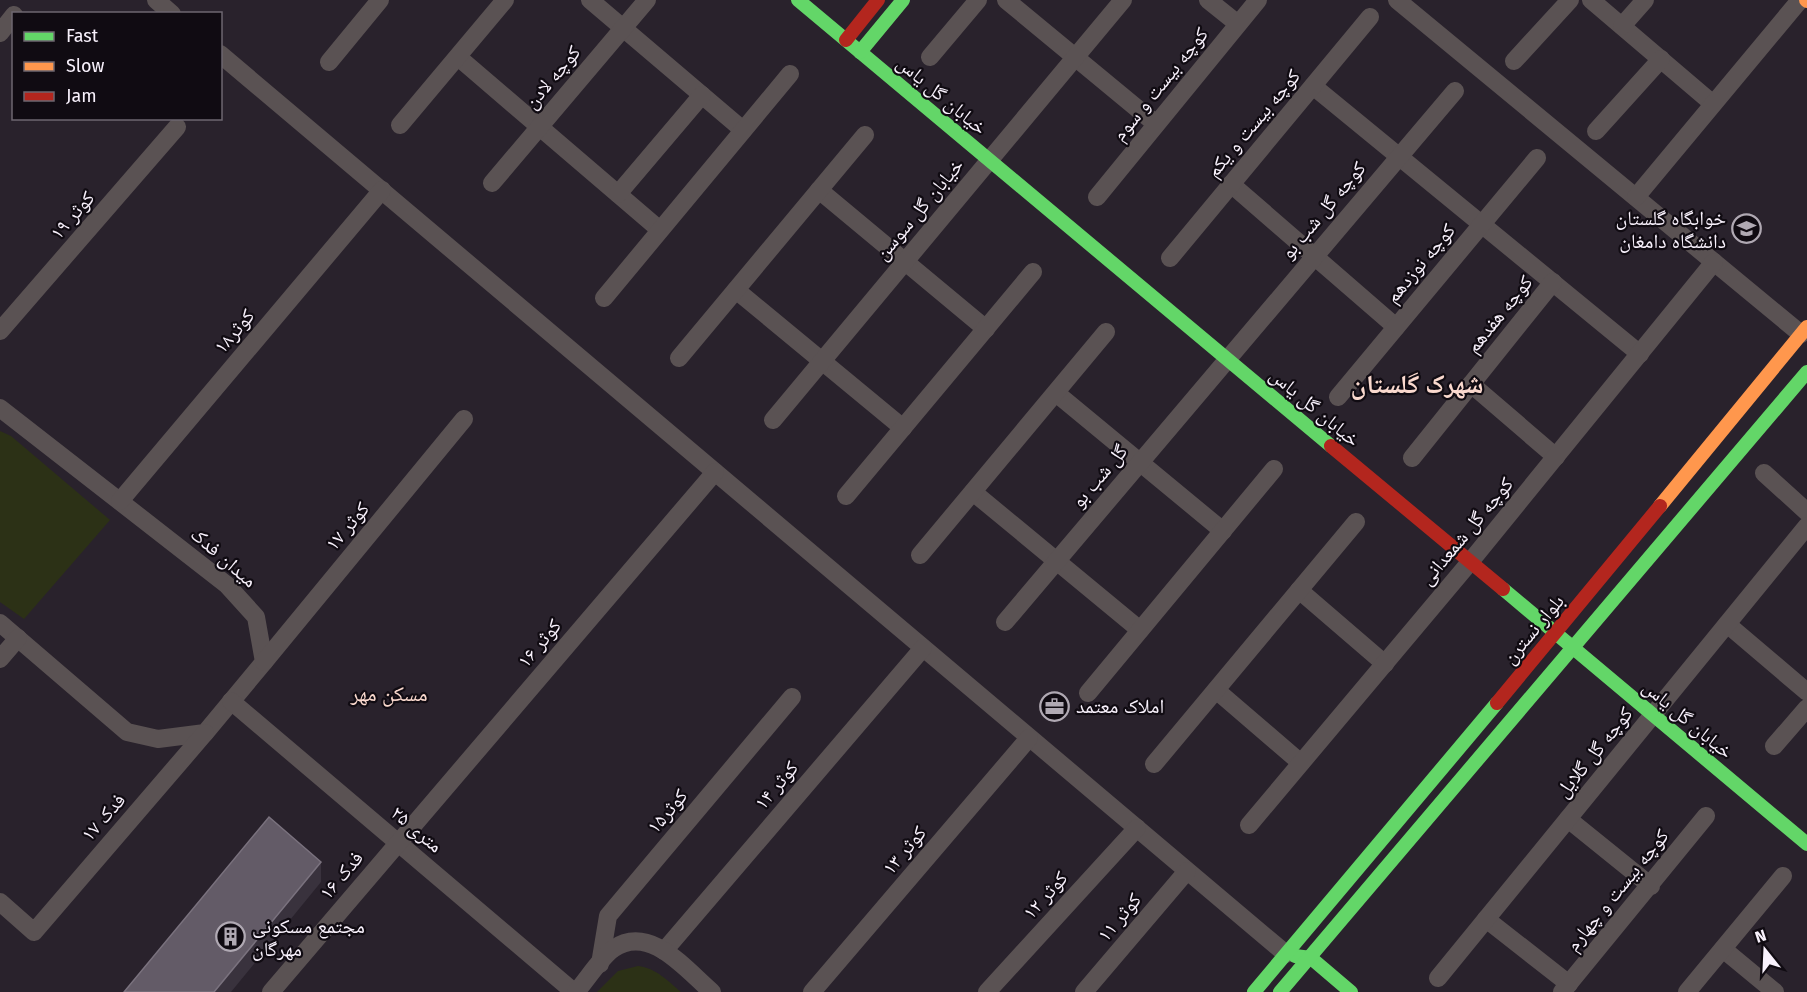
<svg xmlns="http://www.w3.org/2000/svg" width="1807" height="992" font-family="'Fira Sans','Noto Naskh Arabic',sans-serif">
<rect width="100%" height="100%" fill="#29222c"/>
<g fill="#2c3116">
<polygon points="0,431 11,436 110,520 24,619 0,602"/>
<path d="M638,966C656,968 668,981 681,992H597L618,971Z"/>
</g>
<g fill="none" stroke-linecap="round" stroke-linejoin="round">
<g stroke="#5a5253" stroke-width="18">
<polyline points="156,0 172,14"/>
<polyline points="590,0 743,130"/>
<polyline points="1006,0 1156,124"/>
<polyline points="1208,0 1238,24"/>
<polyline points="1397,0 1801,334"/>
<polyline points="1591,0 1712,103"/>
<polyline points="1622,26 1645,0"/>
<polyline points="0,33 14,15"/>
<polyline points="220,54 1286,954"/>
<polyline points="458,57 660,230"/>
<polyline points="930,57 978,0"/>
<polyline points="1514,61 1570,0"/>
<polyline points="329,62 380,0"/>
<polyline points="1313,86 1640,354"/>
<polyline points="400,125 505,0"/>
<polyline points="1596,131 1661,59"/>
<polyline points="492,183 647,0"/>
<polyline points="1231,184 1396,327"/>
<polyline points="819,190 986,329"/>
<polyline points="618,194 702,95"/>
<polyline points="1097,197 1258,0"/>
<polyline points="1636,197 1800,0"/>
<polyline points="1170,258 1370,17"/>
<polyline points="736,290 903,428"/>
<polyline points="604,298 790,74"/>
<polyline points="0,331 177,127"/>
<polyline points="679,358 865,135"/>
<polyline points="1471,384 1556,457"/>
<polyline points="1056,393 1223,531"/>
<polyline points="1338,397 1537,158"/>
<polyline points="0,408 227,585 256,617 264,662 205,733 158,739 127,732 0,623"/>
<polyline points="773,420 1123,0"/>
<polyline points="1412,458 1553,282"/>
<polyline points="1764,473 1807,512"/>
<polyline points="973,492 1140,630"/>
<polyline points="846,496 1033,272"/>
<polyline points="120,501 382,190"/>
<polyline points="920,555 1106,332"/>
<polyline points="1299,590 1385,664"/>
<polyline points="1005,622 1455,91"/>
<polyline points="1727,624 1807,692"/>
<polyline points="0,659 18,638"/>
<polyline points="264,662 464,419"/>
<polyline points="1216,690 1301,763"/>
<polyline points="1088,693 1274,469"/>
<polyline points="231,701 574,992"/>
<polyline points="1774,746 1807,708"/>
<polyline points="1154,764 1356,522"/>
<polyline points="1568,819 1651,886"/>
<polyline points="1249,825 1470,562 1714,262"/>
<polyline points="0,902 34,932 205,733"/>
<polyline points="1486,919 1569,984"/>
<polyline points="1723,949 1775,992"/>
<polyline points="664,951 923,648"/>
<polyline points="600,964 608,916 792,697"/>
<polyline points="1438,978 1807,526"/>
<polyline points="271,992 715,472"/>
<path d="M576,992C586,981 601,957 613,949C650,923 686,970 712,992"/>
<polyline points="812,992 1029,738"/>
<polyline points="987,992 1137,828"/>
<polyline points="1084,992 1187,871"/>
<polyline points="1562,992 1706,816"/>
<polyline points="1687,992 1783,876"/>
</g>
<g stroke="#63d668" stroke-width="14">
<polyline points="798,0 1331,446"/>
<polyline points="860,52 903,0"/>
<polyline points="1503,589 1807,844"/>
<polyline points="1295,956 1311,958 1351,992"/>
<polyline points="1254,992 1497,703"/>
<polyline points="1280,992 1807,372"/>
</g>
<g stroke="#ff974d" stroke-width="14">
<polyline points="1806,0 1807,1"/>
<polyline points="1660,506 1807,327"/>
</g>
<g stroke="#b3261e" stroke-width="14">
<polyline points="846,40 878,0"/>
<polyline points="1331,446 1503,589"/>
<polyline points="1497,703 1660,506"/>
</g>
</g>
<polygon fill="#39323d" points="321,862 321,882 231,992 214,992"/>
<polygon fill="#635b67" stroke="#7a727e" stroke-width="1.5" points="269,817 321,862 214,992 124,992"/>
<defs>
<symbol id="school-ring" viewBox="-11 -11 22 22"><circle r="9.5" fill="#100b12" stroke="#b0a9b3" stroke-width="1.5"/><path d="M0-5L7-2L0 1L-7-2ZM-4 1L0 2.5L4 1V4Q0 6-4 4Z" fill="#b0a9b3"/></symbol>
<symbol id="office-ring" viewBox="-11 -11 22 22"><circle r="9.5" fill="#100b12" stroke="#b0a9b3" stroke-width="1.5"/><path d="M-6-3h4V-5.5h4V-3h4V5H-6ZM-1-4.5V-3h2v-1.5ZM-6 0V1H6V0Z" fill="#b0a9b3"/></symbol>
<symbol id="building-ring" viewBox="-11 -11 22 22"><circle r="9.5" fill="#100b12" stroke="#b0a9b3" stroke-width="1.5"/><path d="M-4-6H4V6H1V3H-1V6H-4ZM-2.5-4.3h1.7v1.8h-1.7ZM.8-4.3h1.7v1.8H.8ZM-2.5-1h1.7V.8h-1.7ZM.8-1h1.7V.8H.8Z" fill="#b0a9b3"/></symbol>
</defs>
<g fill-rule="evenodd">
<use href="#school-ring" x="1730" y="212" width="33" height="33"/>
<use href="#office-ring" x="1038" y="690" width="33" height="33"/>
<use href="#building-ring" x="214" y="920" width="33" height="33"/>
</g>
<g text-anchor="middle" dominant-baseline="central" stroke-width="4.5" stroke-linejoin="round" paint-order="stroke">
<g font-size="20" fill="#f8f1fc" stroke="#100b12">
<text transform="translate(552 77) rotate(-50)">کوچه لادن</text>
<text transform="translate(1160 84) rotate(-51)">کوچه بیست و سوم</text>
<text transform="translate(942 95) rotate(40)">خیابان گل یاس</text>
<text transform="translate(1253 123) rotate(-50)">کوچه بیست و یکم</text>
<text transform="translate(919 209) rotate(-50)">خیابان گل سوسن</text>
<text transform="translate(1323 210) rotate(-50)">کوچه گل شب بو</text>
<text transform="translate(72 215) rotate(-49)">کوثر ۱۹</text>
<text transform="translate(1420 263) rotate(-50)">کوچه نوزدهم</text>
<text transform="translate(1499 314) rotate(-51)">کوچه هفدهم</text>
<text transform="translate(234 331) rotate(-50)">کوثر۱۸</text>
<text transform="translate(1315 407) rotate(40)">خیابان گل یاس</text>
<text transform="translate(1099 476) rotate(-50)">گل شب بو</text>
<text transform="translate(347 526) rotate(-50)">کوثر ۱۷</text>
<text transform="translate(1466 531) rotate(-50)">کوچه گل شمعدانی</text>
<text transform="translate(224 557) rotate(41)">میدان فدک</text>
<text transform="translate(1533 629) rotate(-50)">بلوار نسترن</text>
<text transform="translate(539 643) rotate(-50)">کوثر ۱۶</text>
<text transform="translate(1688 719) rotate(40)">خیابان گل یاس</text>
<text transform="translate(1594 752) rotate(-51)">کوچه گل گلایل</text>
<text transform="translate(776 785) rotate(-50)">کوثر ۱۴</text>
<text transform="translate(667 811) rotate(-50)">کوثر۱۵</text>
<text transform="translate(103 817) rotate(-49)">فدک ۱۷</text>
<text transform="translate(417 829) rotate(40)">۲۵ متری</text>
<text transform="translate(904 850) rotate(-50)">کوثر ۱۳</text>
<text transform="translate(341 875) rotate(-50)">فدک ۱۶</text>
<text transform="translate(1617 890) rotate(-51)">کوچه بیست و چهارم</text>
<text transform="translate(1045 895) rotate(-48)">کوثر ۱۲</text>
<text transform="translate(1119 917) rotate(-50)">کوثر ۱۱</text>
</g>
<g font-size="20" fill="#f8f1fc" stroke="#100b12" text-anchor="start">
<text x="1726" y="218" text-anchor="end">خوابگاه گلستان<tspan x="1726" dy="23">دانشگاه دامغان</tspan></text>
<text x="1076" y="706">املاک معتمد</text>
<text x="252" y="926">مجتمع مسکونی<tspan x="252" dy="23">مهرگان</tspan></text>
</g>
<g font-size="21" fill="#fad9ce" stroke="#100b12">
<text x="389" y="694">مسکن مهر</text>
</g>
<g font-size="26" font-weight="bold" fill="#fad9ce" stroke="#100b12">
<text x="1417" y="384">شهرک گلستان</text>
</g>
</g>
<rect x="12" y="12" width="210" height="108" fill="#100b12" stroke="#6d6770" stroke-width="1.5"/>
<rect x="24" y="32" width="30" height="9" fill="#63d668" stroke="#6d6770" stroke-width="1.5"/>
<text x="66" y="42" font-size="18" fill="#f8f1fc">Fast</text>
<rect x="24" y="62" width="30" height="9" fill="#ff974d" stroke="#6d6770" stroke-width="1.5"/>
<text x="66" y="72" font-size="18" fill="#f8f1fc">Slow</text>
<rect x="24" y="92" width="30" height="9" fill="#b3261e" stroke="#6d6770" stroke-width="1.5"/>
<text x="66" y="102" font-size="18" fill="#f8f1fc">Jam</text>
<g transform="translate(1765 950) rotate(342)" stroke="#100b12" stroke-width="4.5" paint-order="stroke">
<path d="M0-4.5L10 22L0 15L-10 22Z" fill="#f8f1fc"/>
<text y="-9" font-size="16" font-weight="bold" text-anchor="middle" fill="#f8f1fc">N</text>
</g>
</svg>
